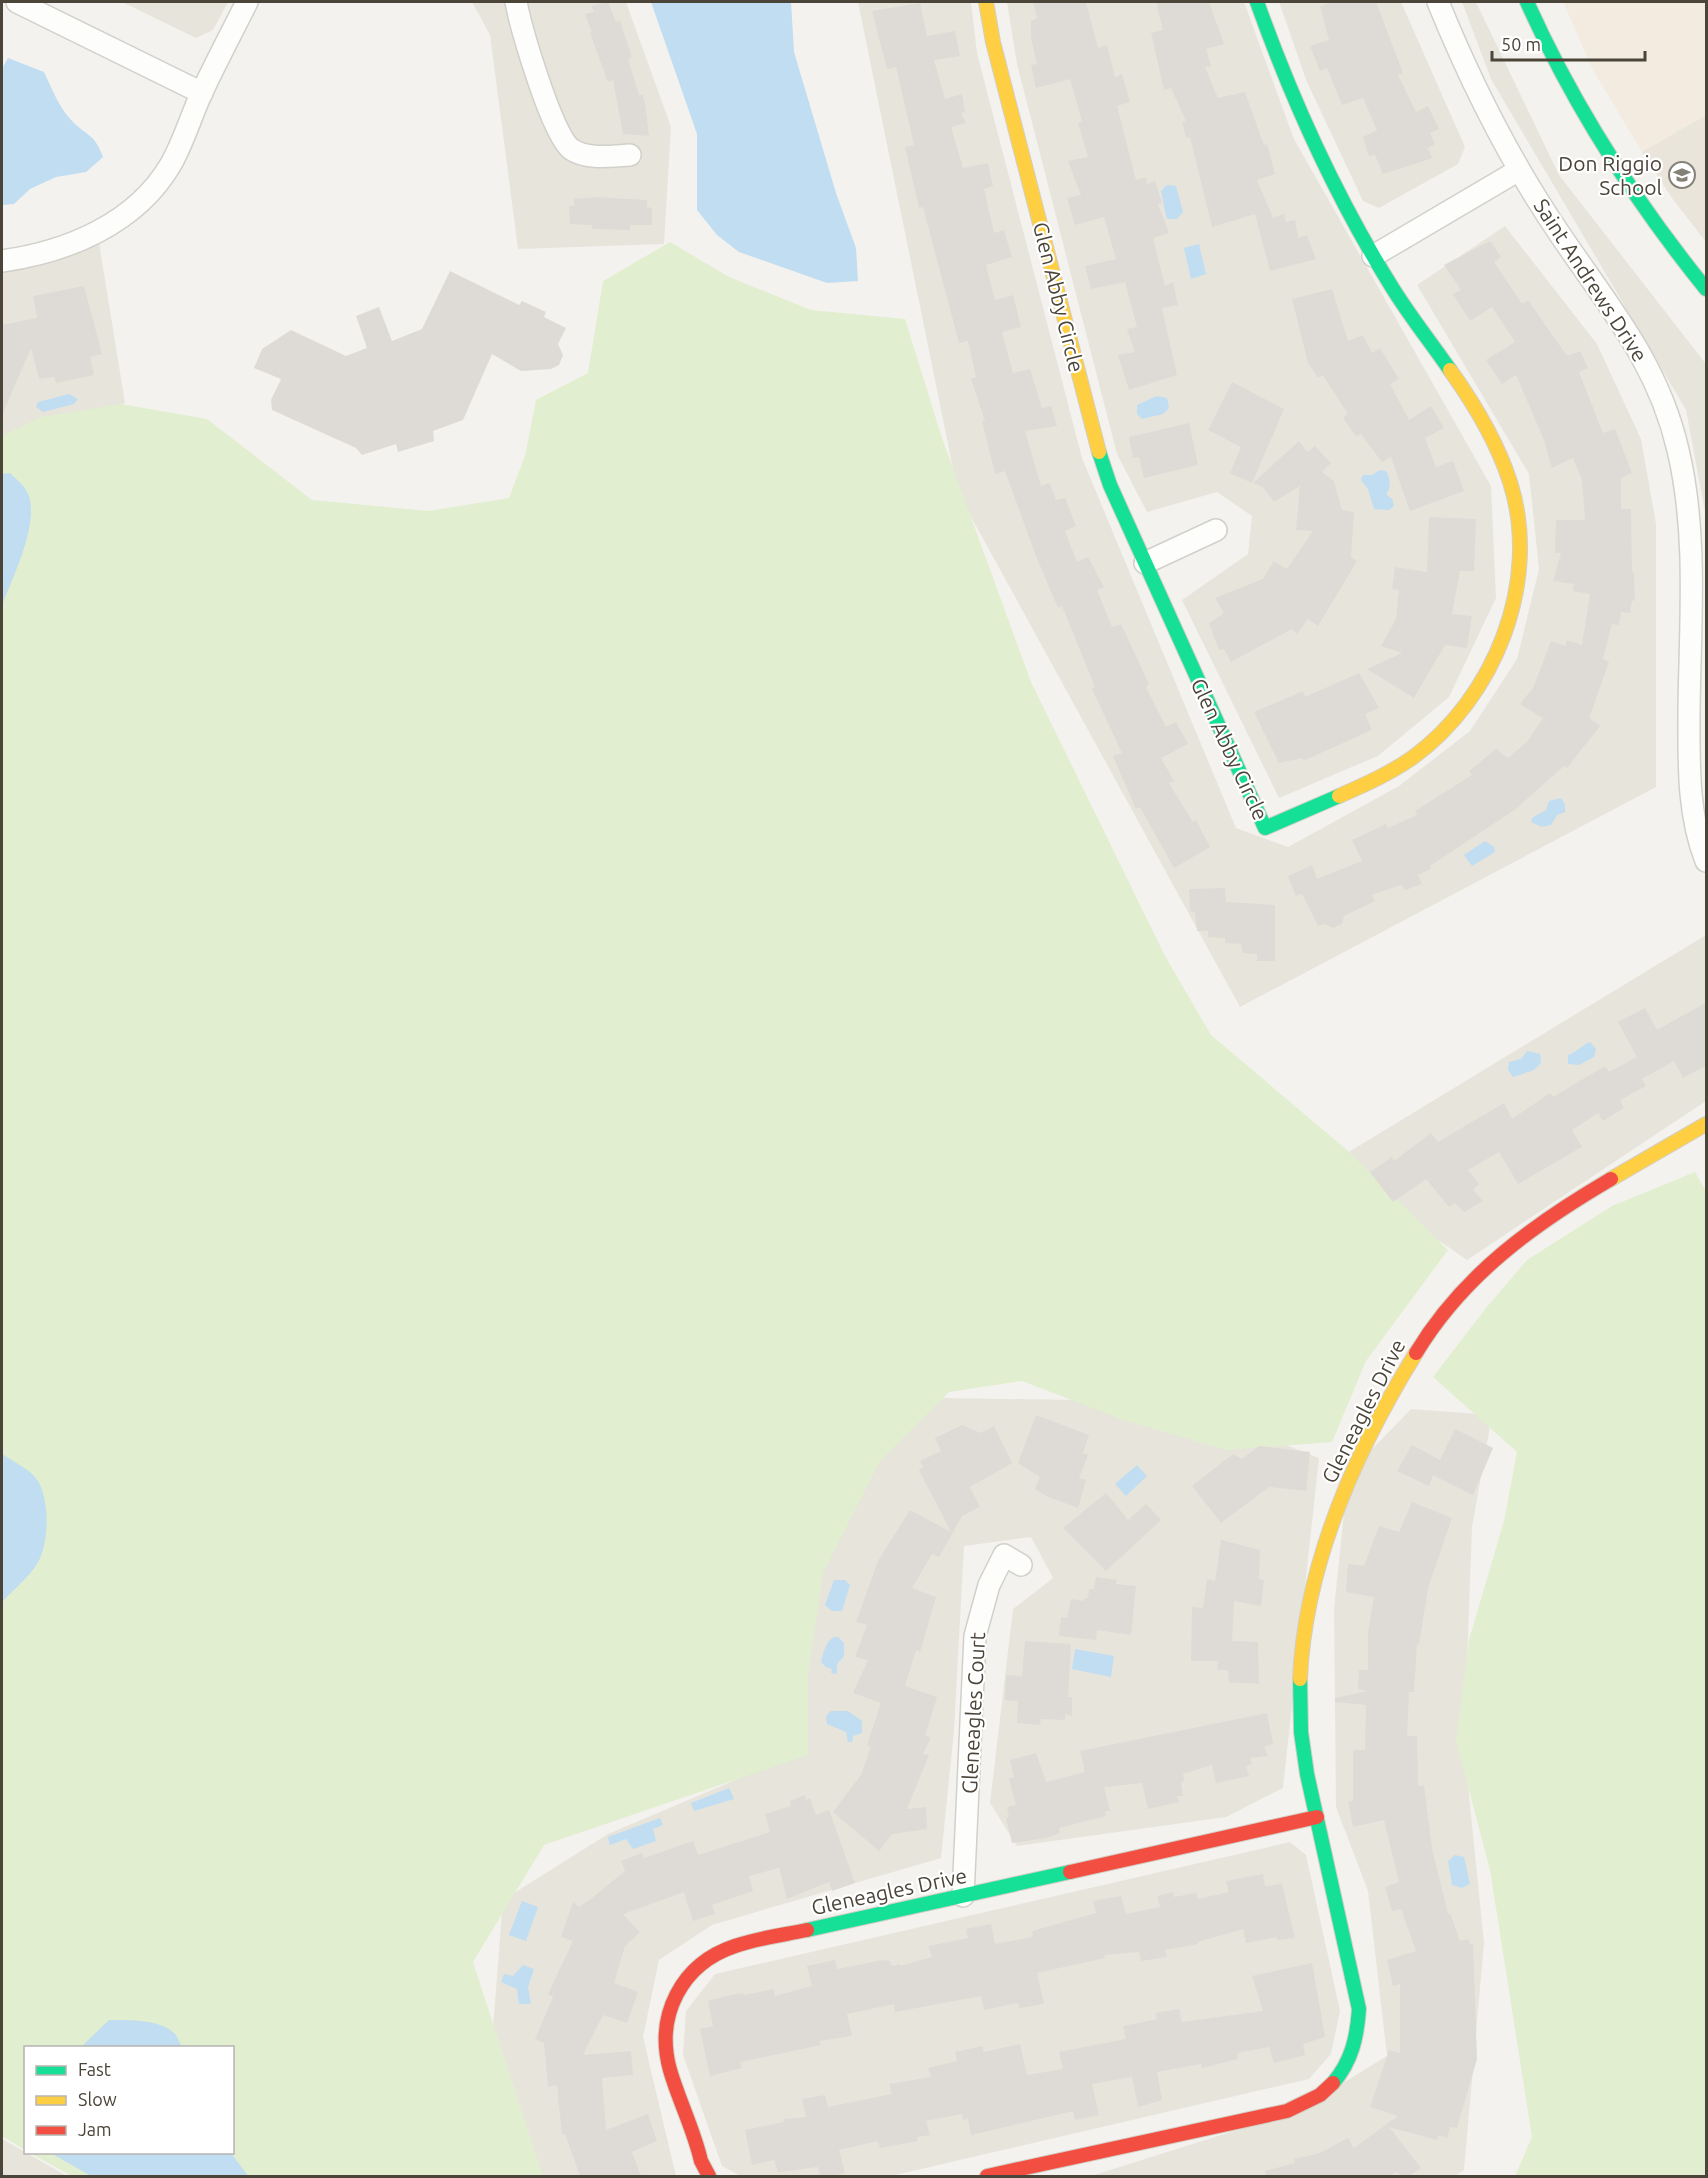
<svg xmlns="http://www.w3.org/2000/svg" width="1708" height="2178" font-family="Ubuntu,sans-serif">
<rect width="100%" height="100%" fill="#f4f2ee"/>
<g fill="#e7e4dc">
<polygon points="122,2 228,2 213,30 196,38"/>
<polygon points="472,2 626,2 671,127 664,244 518,249 490,35"/>
<polygon points="858,2 971,2 977,53 1082,458 1236,828 1288,847 1399,786 1470,731 1517,659 1539,569 1529,474 1417,285 1505,226 1597,344 1641,439 1656,524 1656,787 1240,1007 958,493"/>
<polygon points="1007,2 1244,2 1294,139 1491,486 1496,598 1449,697 1378,756 1279,798 1182,600 1248,554 1252,516 1217,492 1147,512 1117,454 1017,64"/>
<polygon points="1279,2 1401,2 1465,147 1458,164 1379,208 1363,201 1307,82"/>
<polygon points="1462,2 1476,2 1559,175 1706,364 1706,517 1686,410 1491,79"/>
<polygon points="99,243 125,403 2,438 2,272"/>
<polygon points="1706,935 1706,1101 1467,1260 1329,1164"/>
<polygon points="943,1398 1142,1401 1281,1443 1319,1458 1283,1788 1226,1817 1017,1846 990,1803 1013,1609 1053,1578 1031,1537 964,1546 954,1731 941,1858 712,1925 659,1960 643,2037 676,2176 518,2176 490,2066 503,1900 608,1834 766,1767 865,1423"/>
<polygon points="1411,1409 1492,1415 1472,1527 1464,1746 1484,1943 1464,2170 1455,2176 1091,2176 1297,2111 1387,2056 1368,1891 1336,1807 1334,1609 1348,1474"/>
<polygon points="1290,1842 1306,1855 1340,2011 1331,2054 1309,2079 891,2176 741,2176 722,2166 683,2055 686,2011 715,1974"/>
<polygon points="2,2139 65,2175 67,2176 2,2176"/>
</g>
<polygon fill="#f3ebdf" points="1563,2 1706,2 1706,115 1642,152 1593,70"/>
<polygon fill="#eae5da" points="1706,115 1706,242 1672,198 1642,152"/>
<g fill="#e1eecf">
<polygon points="670,242 729,277 811,310 905,319 942,438 1031,682 1165,956 1211,1035 1347,1150 1448,1250 1366,1361 1332,1442 1226,1450 1121,1419 1022,1381 949,1392 880,1461 823,1573 808,1674 808,1755 544,1845 473,1962 543,2176 72,2176 30,2153 232,2152 232,2048 26,2048 25,2150 2,2136 2,436 41,417 121,404 207,419 312,500 429,511 509,498 525,456 536,400 588,373 603,281"/>
<polygon points="1695,1172 1706,1191 1706,2176 1515,2176 1532,2137 1490,1870 1456,1740 1469,1640 1504,1521 1517,1452 1433,1377 1486,1308 1527,1260 1612,1206"/>
</g>
<g fill="#c0ddf1">
<polygon points="651,2 791,2 794,52 836,193 856,248 858,281 827,283 739,252 717,235 697,210 697,134"/>
<path d="M8,58L44,72C52,89 59,108 73,122C89,138 94,133 103,157L86,172L56,177L30,189L14,204L2,205V69Z"/>
<polygon points="1167,185 1176,186 1183,212 1177,219 1168,219 1166,216 1161,191"/>
<polygon points="1199,244 1206,274 1191,279 1184,248"/>
<polygon points="69,394 78,399 74,404 43,412 36,407 38,402"/>
<polygon points="1157,396 1167,398 1169,408 1163,414 1142,419 1137,414 1137,405"/>
<path d="M1380,470L1386,471C1390,478 1392,488 1386,494L1392,499L1394,506L1389,510L1374,509L1368,489L1361,480L1363,475H1372Z"/>
<path d="M10,473C15,478 22,484 26,490C43,516 12,579 2,605V474Z"/>
<polygon points="1561,798 1565,805 1565,812 1557,815 1551,825 1542,827 1531,822 1532,818 1546,810 1549,801"/>
<polygon points="1485,841 1494,847 1495,852 1472,866 1464,855"/>
<path d="M1590,1042L1596,1049L1594,1057L1579,1065L1568,1064V1055C1578,1052 1581,1045 1590,1042Z"/>
<polygon points="1527,1051 1540,1054 1541,1063 1534,1070 1513,1077 1508,1070 1509,1062 1521,1059"/>
<path d="M2,1454C12,1461 25,1467 33,1475C51,1492 50,1544 37,1564C28,1578 13,1590 2,1602Z"/>
<polygon points="1137,1465 1147,1476 1126,1496 1115,1484"/>
<polygon points="834,1580 845,1580 850,1585 842,1611 832,1611 825,1605"/>
<path d="M834,1637H838L844,1643V1655C839,1666 837,1656 837,1674L831,1673L832,1669L826,1667L821,1662C824,1652 825,1642 834,1637Z"/>
<polygon points="1075,1649 1114,1656 1111,1677 1072,1669"/>
<polygon points="831,1711 848,1711 862,1721 862,1733 853,1736 852,1742 848,1742 846,1732 827,1724 826,1716"/>
<polygon points="729,1788 734,1799 694,1811 691,1803"/>
<polygon points="660,1818 663,1825 653,1829 656,1841 633,1849 626,1839 610,1845 608,1837"/>
<polygon points="1455,1855 1464,1857 1470,1884 1462,1888 1452,1885 1448,1861"/>
<polygon points="522,1901 538,1907 526,1941 509,1935"/>
<polygon points="523,1965 534,1969 528,1987 531,2004 519,2004 517,1989 501,1982 504,1974 513,1976"/>
<path d="M109,2020C127,2020 162,2019 175,2034C178,2038 180,2044 182,2047H81Z"/>
<polygon points="51,2153 231,2153 248,2176 91,2176"/>
</g>
<g fill="#dedbd6">
<polygon points="608,2 616,22 620,21 632,57 628,59 639,95 642,95 645,103 649,136 623,134 613,80 608,82 590,33 592,32 585,14 594,12 591,6"/>
<polygon points="1033,2 1086,2 1098,48 1107,45 1115,77 1122,74 1130,102 1117,106 1136,180 1146,177 1147,184 1155,181 1162,203 1158,204 1169,233 1153,238 1165,286 1173,282 1178,305 1162,308 1177,375 1129,390 1118,355 1135,352 1127,329 1137,327 1125,282 1091,289 1085,266 1116,259 1104,217 1075,225 1067,198 1081,195 1068,161 1088,157 1078,123 1082,121 1070,79 1036,88 1031,65 1037,64 1031,38 1031,21 1037,18"/>
<polygon points="1156,2 1209,2 1224,44 1206,49 1211,66 1205,67 1218,98 1245,92 1264,145 1267,144 1275,174 1257,180 1273,218 1284,214 1286,222 1295,220 1298,238 1307,235 1316,259 1270,271 1255,214 1212,227 1190,137 1186,138 1182,122 1186,121 1171,88 1164,90 1151,33 1163,30"/>
<polygon points="1332,2 1376,2 1403,73 1398,75 1416,112 1428,106 1439,129 1430,133 1435,144 1427,148 1433,158 1383,174 1375,155 1369,156 1363,137 1377,130 1363,98 1342,105 1327,68 1320,71 1310,46 1329,40 1320,6"/>
<polygon points="920,3 927,36 955,31 960,56 934,60 945,99 962,94 965,112 961,113 966,123 951,127 963,168 988,163 993,186 984,189 994,233 1004,230 1012,257 986,265 995,300 1013,295 1021,327 1002,332 1013,373 1030,369 1042,408 1051,406 1057,426 1025,431 1041,486 1050,483 1056,500 1065,498 1076,526 1065,531 1077,562 1088,557 1104,587 1097,590 1112,627 1121,624 1149,684 1146,687 1166,727 1176,722 1188,744 1161,758 1174,781 1169,783 1193,822 1196,820 1210,847 1174,868 1140,807 1136,809 1113,756 1122,753 1092,689 1095,687 1062,606 1058,608 1036,556 1005,471 995,474 982,421 985,421 971,379 976,377 968,341 959,343 923,207 919,208 905,147 914,145 896,67 887,69 872,11"/>
<polygon points="594,197 647,200 647,207 652,208 652,225 630,225 630,230 592,229 592,225 570,224 569,206 574,206 574,199"/>
<polygon points="1490,241 1501,257 1494,262 1522,304 1528,300 1567,356 1580,351 1588,368 1579,372 1603,433 1615,429 1632,473 1621,478 1621,509 1631,509 1632,572 1634,573 1635,600 1632,601 1630,613 1621,612 1619,625 1612,624 1603,659 1609,662 1589,718 1600,726 1567,768 1564,766 1516,809 1430,866 1431,869 1418,875 1422,884 1405,890 1401,885 1372,895 1375,901 1344,916 1342,924 1333,928 1324,924 1318,926 1302,894 1296,896 1288,876 1312,865 1317,879 1362,861 1352,840 1386,824 1388,828 1417,815 1415,811 1472,775 1469,771 1496,749 1508,758 1527,742 1543,718 1520,704 1533,688 1551,641 1565,646 1567,640 1582,645 1590,594 1573,591 1574,584 1553,581 1561,553 1555,553 1556,520 1585,520 1582,480 1573,458 1552,468 1544,440 1516,375 1502,384 1486,360 1515,342 1492,307 1470,321 1453,294 1461,290 1444,265"/>
<polygon points="450,271 519,305 522,301 546,312 544,317 566,328 558,344 563,355 559,365 551,369 521,371 492,354 463,420 433,431 434,441 398,452 396,444 362,455 356,448 272,410 271,400 281,379 254,368 262,349 291,330 346,356 367,348 356,316 379,307 392,341 422,329"/>
<polygon points="84,286 102,354 90,357 94,375 56,383 54,377 39,379 31,348 2,415 2,325 37,318 33,296"/>
<polygon points="1332,289 1348,341 1363,335 1372,353 1380,348 1399,379 1390,384 1409,420 1431,406 1444,428 1425,438 1436,467 1453,461 1464,491 1410,511 1391,457 1382,462 1361,434 1356,436 1343,418 1348,414 1323,375 1318,378 1308,363 1292,299"/>
<polygon points="1232,382 1284,409 1252,483 1230,473 1241,447 1208,430"/>
<polygon points="1189,423 1198,465 1144,478 1139,457 1133,458 1129,437"/>
<polygon points="1299,441 1307,452 1315,446 1331,463 1322,472 1334,481 1342,510 1354,512 1351,557 1357,561 1318,626 1308,619 1297,634 1292,629 1231,662 1224,649 1219,650 1209,623 1224,613 1215,598 1263,579 1274,561 1287,569 1313,531 1296,530 1300,486 1274,502 1263,487 1253,483"/>
<polygon points="1429,517 1476,519 1474,571 1460,571 1452,614 1472,616 1467,648 1445,645 1414,698 1367,669 1402,653 1381,646 1396,619 1399,590 1392,589 1395,567 1427,572"/>
<polygon points="1359,673 1379,708 1365,714 1372,730 1303,761 1302,758 1279,763 1254,712 1303,691 1305,697"/>
<polygon points="1225,888 1226,902 1275,905 1275,961 1257,961 1257,954 1243,953 1241,944 1225,943 1225,938 1208,937 1208,931 1197,931 1195,912 1190,912 1189,889"/>
<polygon points="1707,1002 1707,1065 1683,1078 1674,1061 1642,1079 1646,1086 1620,1100 1624,1108 1603,1121 1598,1113 1572,1130 1582,1147 1518,1184 1499,1152 1468,1170 1479,1184 1473,1190 1483,1201 1464,1212 1455,1203 1449,1207 1426,1179 1393,1202 1370,1172 1392,1157 1394,1161 1431,1133 1438,1142 1504,1103 1512,1119 1550,1093 1553,1097 1605,1066 1609,1072 1637,1057 1618,1022 1645,1008 1657,1030"/>
<polygon points="1036,1415 1089,1435 1083,1453 1088,1455 1079,1478 1086,1480 1078,1508 1046,1496 1035,1489 1040,1477 1018,1463"/>
<polygon points="962,1425 981,1433 994,1426 1012,1463 970,1487 980,1507 962,1516 939,1557 932,1554 912,1588 936,1597 920,1652 916,1650 905,1686 937,1697 925,1736 931,1737 923,1754 929,1755 907,1809 926,1807 927,1829 892,1834 879,1851 833,1812 861,1775 871,1747 867,1745 881,1703 853,1693 868,1660 855,1657 867,1625 856,1622 878,1561 910,1510 951,1532 919,1470 923,1467 920,1461 941,1451 935,1438"/>
<polygon points="1455,1429 1493,1448 1473,1495 1433,1475 1429,1486 1397,1471 1412,1445 1440,1460"/>
<polygon points="1259,1446 1310,1452 1306,1491 1269,1487 1221,1523 1192,1486 1233,1454 1242,1459"/>
<polygon points="1106,1493 1128,1520 1146,1504 1161,1520 1106,1571 1063,1528"/>
<polygon points="1412,1502 1452,1518 1428,1588 1419,1645 1417,1644 1414,1692 1409,1692 1407,1736 1417,1736 1418,1786 1424,1785 1432,1848 1448,1914 1450,1913 1460,1941 1469,1939 1470,1944 1473,1944 1477,2059 1457,2128 1450,2127 1447,2138 1439,2135 1437,2140 1389,2127 1421,2168 1409,2176 1402,2176 1397,2172 1389,2176 1266,2176 1265,2171 1295,2163 1294,2159 1320,2153 1348,2138 1354,2148 1398,2116 1370,2107 1389,2050 1400,2053 1400,1984 1393,1986 1387,1960 1416,1951 1401,1909 1392,1911 1385,1887 1399,1882 1384,1820 1353,1827 1348,1802 1353,1801 1353,1750 1365,1750 1366,1705 1335,1702 1335,1698 1367,1691 1358,1689 1359,1670 1368,1670 1368,1632 1374,1597 1346,1592 1348,1564 1364,1566 1379,1526 1399,1532"/>
<polygon points="1221,1540 1260,1550 1259,1579 1264,1580 1261,1606 1234,1601 1232,1641 1258,1642 1259,1684 1229,1682 1228,1670 1217,1670 1218,1661 1191,1661 1192,1607 1203,1608 1207,1579 1215,1581"/>
<polygon points="1096,1577 1117,1580 1116,1584 1136,1586 1131,1635 1097,1630 1096,1640 1059,1636 1061,1617 1067,1618 1071,1599 1084,1601 1085,1598 1088,1598 1089,1589 1094,1589"/>
<polygon points="1025,1641 1071,1644 1068,1697 1072,1697 1072,1716 1065,1714 1065,1720 1041,1719 1040,1725 1017,1723 1018,1701 1005,1700 1006,1675 1022,1676"/>
<polygon points="1267,1713 1273,1744 1264,1747 1268,1756 1250,1758 1252,1764 1246,1766 1249,1776 1216,1783 1212,1765 1183,1774 1184,1781 1181,1782 1183,1796 1177,1796 1179,1802 1148,1809 1142,1783 1104,1787 1110,1811 1105,1811 1106,1816 1059,1828 1060,1833 1046,1838 1012,1843 1006,1818 1009,1817 1007,1807 1016,1805 1009,1779 1014,1777 1010,1760 1036,1753 1046,1782 1085,1772 1080,1751"/>
<polygon points="805,1795 806,1800 810,1798 816,1815 829,1810 855,1883 832,1891 829,1882 787,1899 779,1868 749,1876 753,1891 712,1905 715,1914 693,1921 684,1892 623,1914 640,1932 625,1946 614,1983 638,1992 627,2023 603,2015 583,2055 631,2051 633,2075 602,2078 606,2130 648,2114 657,2141 632,2152 641,2176 580,2176 565,2134 562,2135 557,2085 548,2087 544,2043 535,2039 553,1997 548,1994 573,1941 561,1937 573,1902 579,1907 591,1899 625,1871 621,1861 642,1853 644,1858 693,1841 698,1855 770,1832 765,1814 791,1806 790,1801"/>
<polygon points="1263,1874 1265,1886 1282,1884 1295,1938 1277,1940 1277,1937 1246,1943 1243,1929 1198,1942 1198,1944 1165,1950 1167,1957 1141,1961 1139,1952 1104,1955 1105,1958 1037,1973 1044,2004 1019,2008 1018,2003 984,2010 981,1996 895,2012 894,2004 847,2014 852,2036 819,2041 821,2045 740,2062 742,2068 710,2076 700,2029 713,2026 708,2001 726,1996 743,1993 744,1995 774,1989 775,1996 812,1986 807,1966 835,1960 837,1969 883,1960 890,1961 892,1966 900,1964 900,1966 932,1957 928,1946 968,1938 966,1929 991,1924 995,1944 1033,1937 1032,1931 1096,1913 1093,1901 1121,1896 1126,1914 1160,1907 1157,1896 1173,1892 1174,1897 1196,1893 1198,1899 1229,1892 1226,1881"/>
<polygon points="1312,1963 1325,2037 1303,2044 1305,2055 1274,2063 1269,2047 1237,2053 1238,2059 1202,2068 1201,2064 1157,2072 1162,2100 1138,2107 1132,2077 1092,2084 1099,2115 1075,2120 1073,2111 971,2135 968,2119 963,2120 962,2114 926,2121 930,2135 917,2137 918,2141 880,2148 878,2141 839,2150 845,2173 832,2176 820,2176 818,2167 778,2172 774,2160 752,2165 745,2130 784,2122 783,2119 806,2117 802,2099 825,2095 828,2107 892,2094 889,2084 931,2077 928,2068 957,2061 955,2052 982,2046 984,2052 1020,2044 1027,2075 1063,2069 1059,2052 1126,2039 1123,2026 1157,2019 1155,2013 1179,2009 1182,2022 1263,2011 1252,1976"/>
</g>
<g fill="none" stroke-linecap="round" stroke-linejoin="round">
<defs>
<g id="street">
<polyline points="17,2 202,93"/>
<path d="M516,2C521,28 552,135 571,149C587,160 611,156 630,155"/>
<path d="M1438,2C1471,83 1511,163 1561,236C1609,307 1658,363 1678,450C1698,534 1690,624 1689,710C1689,760 1687,813 1706,861"/>
<polyline points="1373,256 1519,170"/>
<path d="M2,261C67,252 136,224 171,164C184,141 191,116 202,92C216,62 232,32 247,2"/>
<polyline points="1145,563 1216,530"/>
<polyline points="963,1896 975,1636 989,1585 1004,1555 1021,1565"/>
</g>
<g id="fast">
<path d="M1257,2C1292,100 1335,195 1390,284C1408,314 1430,341 1450,370"/>
<path d="M1527,2C1574,107 1634,200 1706,289"/>
<polyline points="1099,452 1110,485 1265,828 1339,796"/>
<path d="M1300,1679L1301,1732L1307,1774L1359,2009C1357,2037 1352,2061 1333,2083"/>
<polyline points="807,1930 1070,1872"/>
</g>
<g id="slow">
<polyline points="986,2 993,42 1099,452"/>
<path d="M1339,796C1364,785 1389,774 1412,758C1494,699 1542,582 1510,482C1497,441 1475,405 1450,370"/>
<polyline points="1611,1179 1706,1124"/>
<path d="M1300,1679C1305,1564 1356,1450 1416,1353"/>
</g>
<g id="jam">
<path d="M1416,1353C1463,1275 1534,1224 1611,1179"/>
<polyline points="1070,1872 1317,1817"/>
<path d="M709,2176L701,2161C694,2130 679,2101 670,2070C655,2016 681,1964 735,1946C758,1938 783,1935 807,1930"/>
<polyline points="987,2176 1287,2111 1320,2095 1333,2083"/>
</g>
</defs>
<use href="#street" stroke="#d2d0cb" stroke-width="24"/>
<use href="#fast" stroke="#d3cfc5" stroke-width="16"/>
<use href="#slow" stroke="#d3cfc5" stroke-width="16"/>
<use href="#jam" stroke="#d3cfc5" stroke-width="16"/>
<use href="#street" stroke="#fdfdfc" stroke-width="21"/>
<use href="#fast" stroke="#16e098" stroke-width="14"/>
<use href="#slow" stroke="#ffcf43" stroke-width="14"/>
<use href="#jam" stroke="#f24e42" stroke-width="14"/>
</g>
<defs>
<symbol id="school-ring" viewBox="-11 -11 22 22"><circle r="9.5" fill="#fff" stroke="#868178" stroke-width="1.5"/><path d="M0-5L7-2L0 1L-7-2ZM-4 1L0 2.5L4 1V4Q0 6-4 4Z" fill="#868178"/></symbol>
</defs>
<g fill-rule="evenodd">
<use href="#school-ring" x="1667" y="160" width="30" height="30"/>
</g>
<g text-anchor="middle" dominant-baseline="central" stroke-width="4.5" stroke-linejoin="round" paint-order="stroke">
<g font-size="21" fill="#4b4439" stroke="#fff" text-anchor="end">
<text x="1662" y="163">Don Riggio<tspan x="1662" dy="24">School</tspan></text>
</g>
<g font-size="21" fill="#4b4439" stroke="#fff">
<text transform="translate(1591 280) rotate(57)">Saint Andrews Drive</text>
<text transform="translate(1059 297) rotate(76)">Glen Abby Circle</text>
<text transform="translate(1230 749) rotate(65)">Glen Abby Circle</text>
<text transform="translate(1363 1411) rotate(-63)">Gleneagles Drive</text>
<text transform="translate(973 1713) rotate(-87)">Gleneagles Court</text>
<text transform="translate(889 1891) rotate(-12)">Gleneagles Drive</text>
</g>
</g>
<rect width="1708" height="2178" fill="none" stroke="#4b4439" stroke-width="6"/>
<rect x="24" y="2046" width="210" height="108" fill="#ffffff" stroke="#b7b4b0" stroke-width="1.5"/>
<rect x="36" y="2066" width="30" height="9" fill="#16e098" stroke="#b7b4b0" stroke-width="1.5"/>
<text x="78" y="2076" font-size="18" fill="#4b4439">Fast</text>
<rect x="36" y="2096" width="30" height="9" fill="#ffcf43" stroke="#b7b4b0" stroke-width="1.5"/>
<text x="78" y="2106" font-size="18" fill="#4b4439">Slow</text>
<rect x="36" y="2126" width="30" height="9" fill="#f24e42" stroke="#b7b4b0" stroke-width="1.5"/>
<text x="78" y="2136" font-size="18" fill="#4b4439">Jam</text>
<path d="M1492 51v9h153v-9" fill="none" stroke="#4b4439" stroke-width="3"/>
<text x="1501" y="51" font-size="18" fill="#4b4439" stroke="#ffffff" stroke-width="4.5" paint-order="stroke">50 m</text>
</svg>
